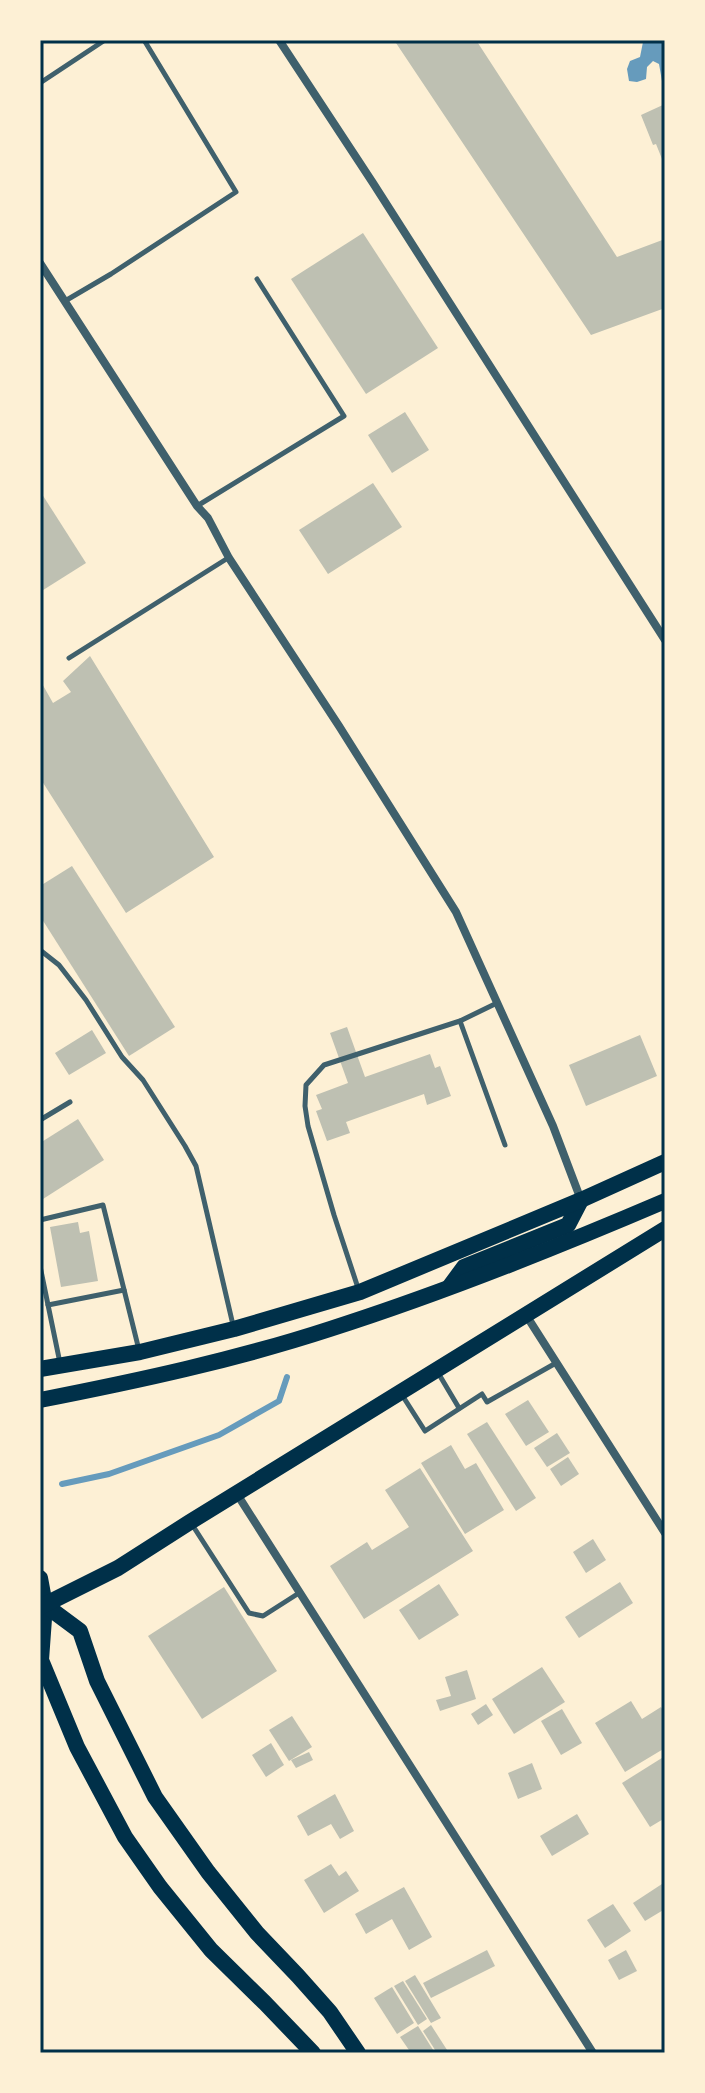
<svg xmlns="http://www.w3.org/2000/svg" width="705" height="2093" font-family="'Golos Text',sans-serif">
<rect width="100%" height="100%" fill="#fdf0d5"/>
<polygon fill="#669bbc" points="651,40 665,40 665,83 662,81 659,64 653,61 647,67 646,79 637,82 629,81 627,69 630,61 640,57 643,42"/>
<g fill="none" stroke-linecap="round" stroke-linejoin="round">
<polyline stroke="#669bbc" stroke-width="6" points="62,1484 109,1474 219,1435 279,1401 287,1377"/>
</g>
<g fill="#bec0b2">
<polygon points="394,40 476,40 617,257 665,239 665,308 591,335"/>
<polygon points="665,104 665,158 662,159 656,144 653,145 641,115"/>
<polygon points="363,233 438,348 366,394 291,279"/>
<polygon points="405,412 429,450 392,473 368,435"/>
<polygon points="373,483 402,527 328,574 299,530"/>
<polygon points="40,491 86,563 40,592"/>
<polygon points="90,656 214,857 126,913 40,778 40,680 53,703 71,692 63,681"/>
<polygon points="72,866 175,1027 129,1056 40,916 40,886"/>
<polygon points="347,1027 365,1077 430,1054 435,1068 440,1066 451,1096 427,1105 424,1094 346,1122 350,1133 327,1141 316,1111 322,1109 316,1095 348,1083 330,1033"/>
<polygon points="92,1030 106,1053 69,1075 55,1053"/>
<polygon points="640,1035 657,1076 586,1106 569,1065"/>
<polygon points="78,1119 104,1160 43,1199 40,1194 40,1143"/>
<polygon points="78,1222 80,1233 89,1231 98,1281 61,1287 50,1227"/>
<polygon points="528,1400 549,1432 526,1446 505,1414"/>
<polygon points="487,1422 536,1498 516,1511 467,1434"/>
<polygon points="557,1433 570,1453 547,1467 534,1448"/>
<polygon points="451,1445 465,1469 476,1463 504,1510 465,1534 421,1463"/>
<polygon points="568,1457 579,1474 561,1486 550,1469"/>
<polygon points="420,1468 473,1551 364,1619 330,1566 367,1542 372,1550 409,1527 385,1490"/>
<polygon points="593,1539 606,1560 586,1573 573,1552"/>
<polygon points="620,1582 633,1603 579,1638 565,1617"/>
<polygon points="439,1584 459,1615 419,1640 399,1610"/>
<polygon points="224,1587 277,1671 202,1719 148,1636"/>
<polygon points="542,1667 565,1702 514,1734 492,1699"/>
<polygon points="467,1670 476,1699 440,1711 436,1700 451,1696 445,1677"/>
<polygon points="631,1701 642,1719 661,1707 665,1714 665,1748 625,1772 595,1723"/>
<polygon points="486,1704 493,1715 478,1725 471,1714"/>
<polygon points="562,1709 582,1743 561,1755 541,1721"/>
<polygon points="292,1716 312,1747 289,1761 269,1730"/>
<polygon points="271,1743 284,1765 266,1777 252,1755"/>
<polygon points="309,1752 313,1760 296,1768 291,1760"/>
<polygon points="665,1756 665,1818 650,1827 622,1783"/>
<polygon points="532,1763 542,1789 518,1799 508,1773"/>
<polygon points="335,1794 354,1831 340,1839 331,1824 308,1836 297,1816"/>
<polygon points="577,1814 589,1834 552,1856 540,1836"/>
<polygon points="331,1864 339,1876 346,1871 359,1891 324,1913 304,1880"/>
<polygon points="665,1882 665,1909 645,1921 633,1903"/>
<polygon points="404,1887 432,1937 409,1950 392,1919 366,1934 355,1914"/>
<polygon points="613,1904 631,1931 605,1948 587,1920"/>
<polygon points="487,1950 495,1966 431,1998 423,1983"/>
<polygon points="626,1950 637,1971 619,1980 608,1960"/>
<polygon points="415,1975 441,2018 431,2023 405,1981"/>
<polygon points="403,1981 427,2019 418,2025 394,1986"/>
<polygon points="392,1987 414,2023 397,2034 374,1998"/>
<polygon points="431,2025 449,2053 437,2053 423,2031"/>
<polygon points="418,2026 435,2053 411,2053 400,2037"/>
</g>
<g fill="none" stroke-linecap="round" stroke-linejoin="round">
<g stroke="#3f606c" stroke-width="5">
<polyline points="40,83 105,40"/>
<polyline points="65,301 111,274 236,192 144,40"/>
<polyline points="197,506 344,416 257,279"/>
<polyline points="69,658 228,558"/>
<polyline points="40,950 59,965 86,1000 122,1057 143,1080 185,1146 196,1166 233,1325"/>
<polyline points="460,1021 505,1145"/>
<polyline points="40,1120 70,1102"/>
<polyline points="40,1220 103,1205 139,1350"/>
<polyline points="40,1266 60,1363"/>
<polyline points="359,1291 334,1215 308,1126 305,1106 306,1085 324,1065 460,1021 497,1003"/>
<polyline points="48,1305 124,1290"/>
<polyline points="437,1371 459,1408"/>
<polyline points="402,1395 425,1431 482,1394 487,1402 556,1363"/>
<polyline points="193,1526 249,1613 263,1616 299,1593"/>
</g>
<g stroke="#3f606c" stroke-width="8">
<polyline points="279,40 373,183 665,640"/>
<polyline points="40,263 197,506 208,518 229,558 339,726 456,912 553,1126 581,1200"/>
<polyline points="526,1315 665,1533"/>
<polyline points="237,1494 593,2053"/>
</g>
<g stroke="#003049" stroke-width="16">
<polyline points="40,1578 45,1605 41,1660 77,1747 125,1837 160,1887 211,1950 265,2003 313,2053"/>
<polyline points="45,1605 80,1631 97,1681 155,1797 208,1872 257,1933 298,1976 330,2012 358,2053"/>
<polyline points="40,1607 118,1568 190,1522 665,1229"/>
</g>
<g stroke="#003049" stroke-width="16">
<polyline points="450,1286 464,1267 568,1225 581,1200"/>
<polyline points="40,1369 140,1352 234,1329 360,1292 581,1200 665,1162"/>
<path d="M40,1400C137,1381 235,1360 330,1329C443,1293 555,1248 665,1201"/>
</g>
</g>
<rect width="705" height="2093" fill="none" stroke="#fdf0d5" stroke-width="84"/>
<rect x="42" y="42" width="621" height="2009" fill="none" stroke="#003049" stroke-width="3"/>
</svg>
